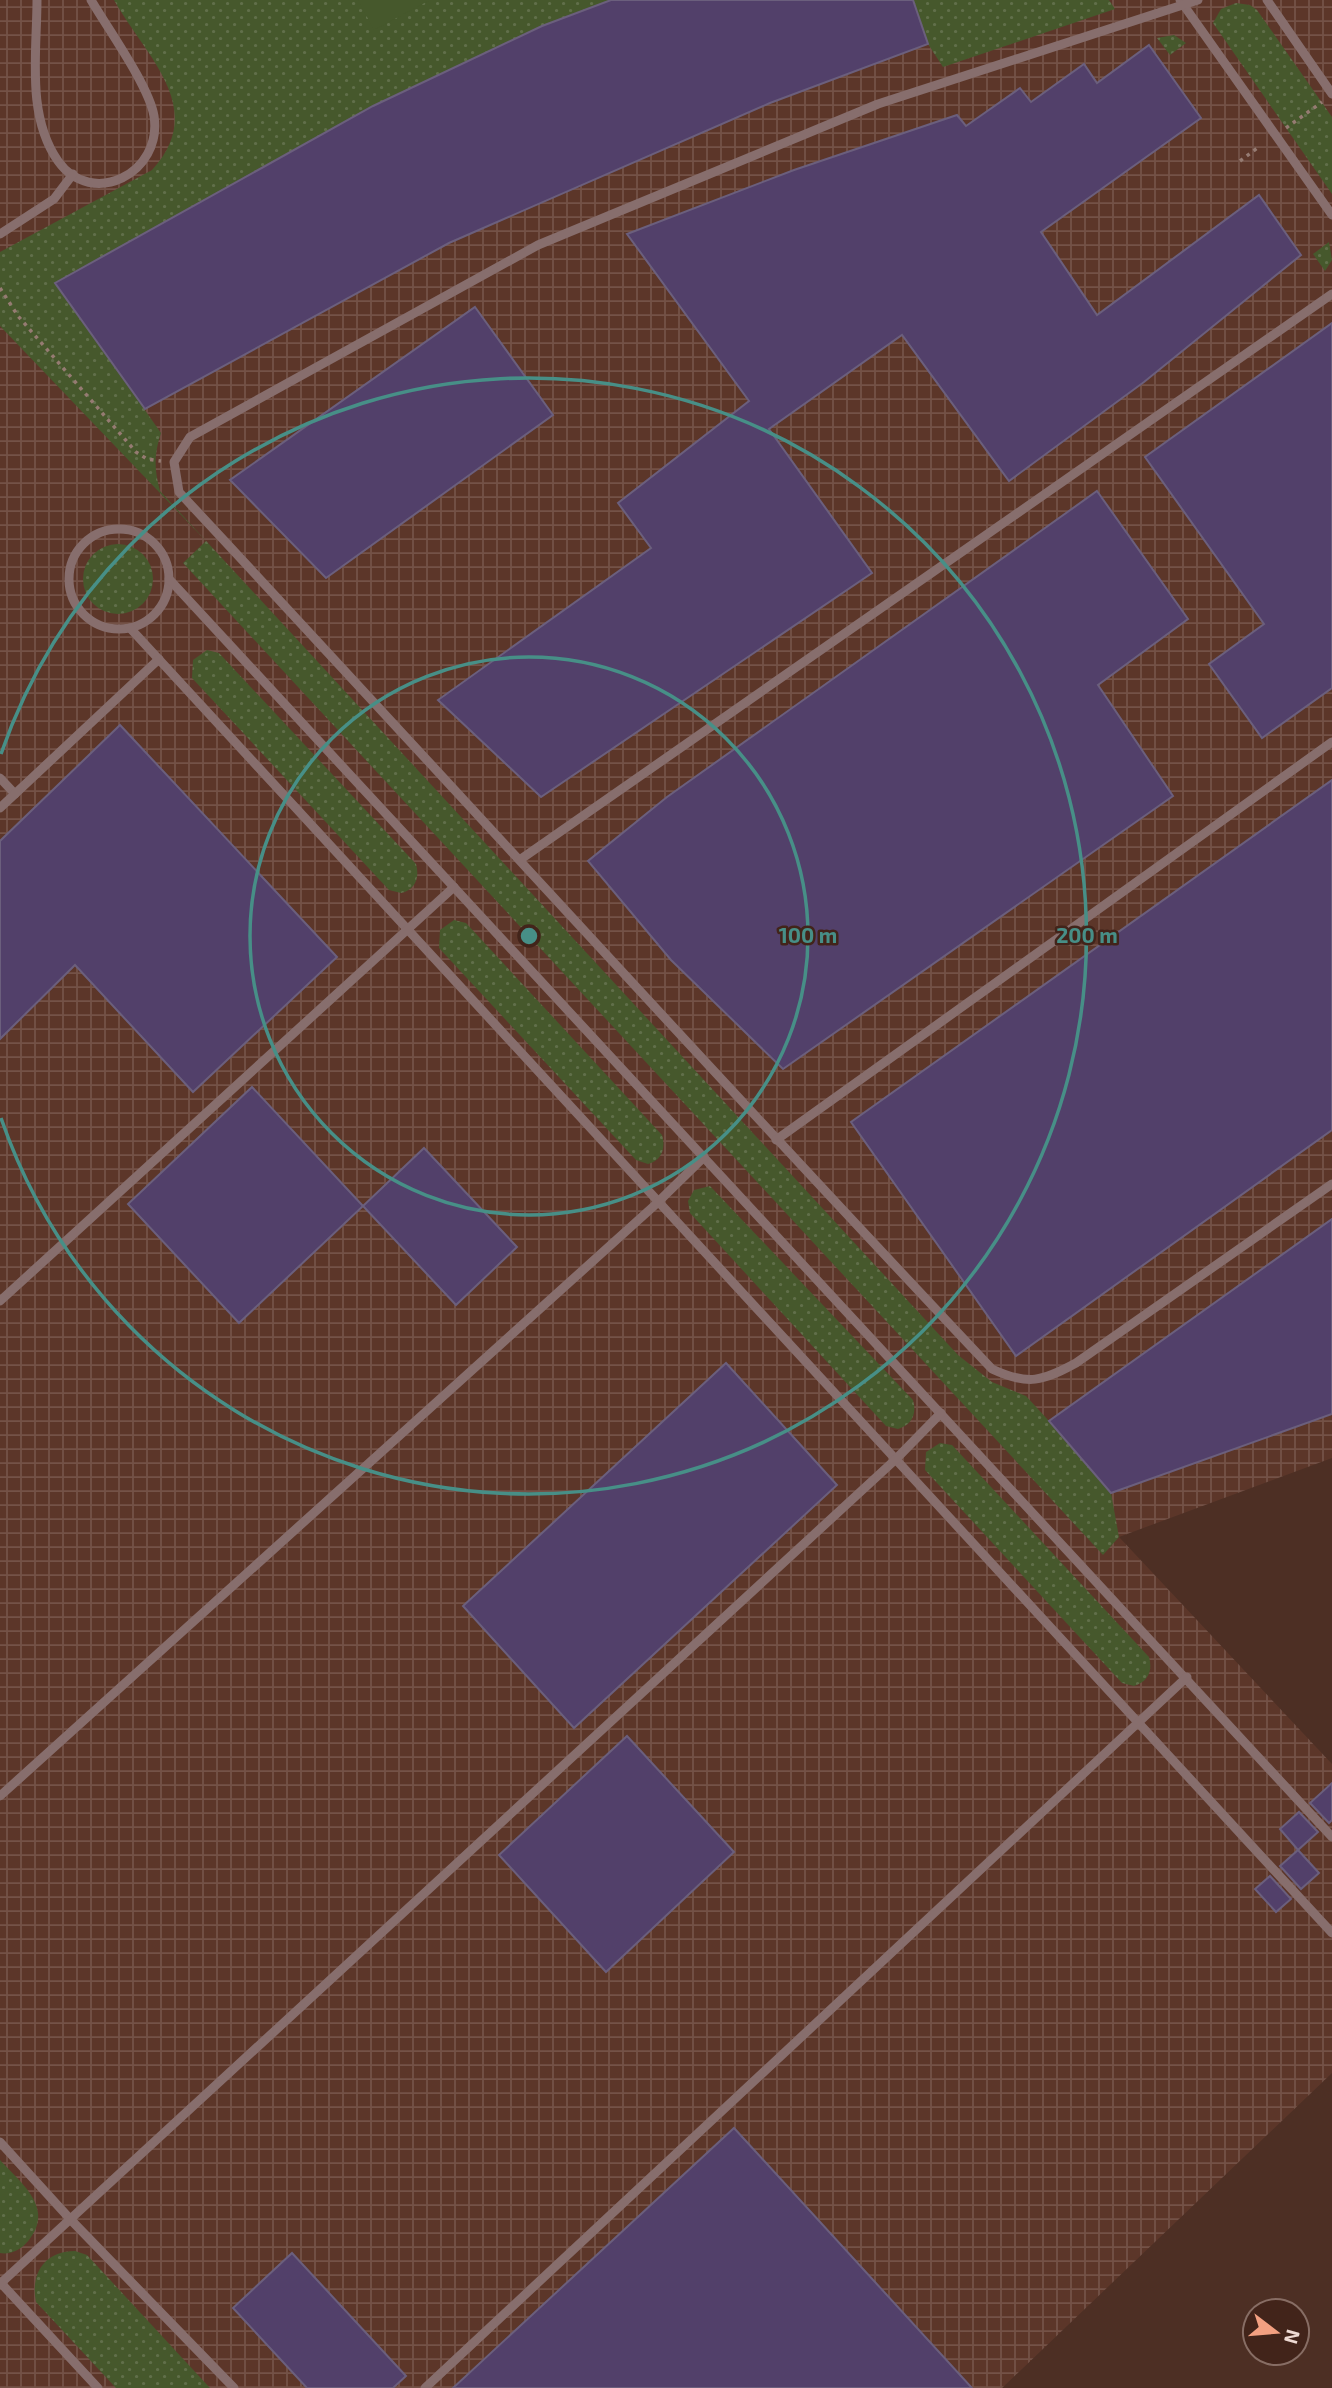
<svg xmlns="http://www.w3.org/2000/svg" width="1332" height="2388" font-family="'Exo 2',sans-serif">
<defs>
<pattern id="industrial-grid" width="8" height="8" patternUnits="userSpaceOnUse" patternTransform="scale(1.75)"><rect width="8" height="8" fill="#5c3629"/><path d="M0 4h8M4 0v8" fill="none" stroke="#745247"/></pattern>
<pattern id="grass-dots" width="8" height="8" patternUnits="userSpaceOnUse" patternTransform="scale(1.75)"><rect width="8" height="8" fill="#46582c"/><path d="M2 2h.1M6 6h.1" fill="none" stroke="#616f4a" stroke-width="1.8" stroke-linecap="round"/></pattern>
</defs>
<rect width="100%" height="100%" fill="#4d2f24"/>
<polygon fill="url(#industrial-grid)" points="0,0 1332,0 1332,1458 1119,1537 1332,1764 1332,2073 1002,2388 0,2388"/>
<g fill="url(#grass-dots)">
<path d="M114,0H611C416,75 237,181 56,283L161,433C154,455 154,469 160,491L958,1355L992,1382L1026,1396L1049,1421L1111,1493L1119,1537L1103,1555L183,563L206,541L0,326V252L152,170C209,108 145,56 114,0Z"/>
<polygon points="913,0 1109,0 1115,9 943,67 928,44"/>
<polygon points="1236,3 1250,5 1257,10 1332,117 1332,194 1213,23 1221,9"/>
<polygon points="1174,35 1186,43 1170,55 1157,38"/>
<polygon points="1329,242 1332,260 1325,271 1313,254"/>
<circle cx="118" cy="579" r="35"/>
<path d="M207,650L219,653L416,864C420,878 415,890 401,893L389,890L192,678L193,660Z"/>
<path d="M454,920L466,923L662,1135C666,1148 662,1160 648,1164L636,1160L439,948L440,930Z"/>
<path d="M710,1186L913,1400C917,1414 912,1425 898,1429L886,1426L690,1213L688,1201L694,1190Z"/>
<path d="M940,1443L952,1445L1149,1657C1153,1671 1148,1682 1134,1686L1122,1683L925,1470L926,1452Z"/>
<path d="M0,2160C21,2183 55,2208 29,2240C22,2249 11,2255 0,2253Z"/>
<path d="M75,2251L87,2255L210,2388H116L36,2302C30,2273 45,2251 75,2251Z"/>
</g>
<polygon fill="#46582c" points="358,0 430,0 374,30"/>
<g fill="#52406a" stroke="#6b5f7d" stroke-width="2">
<polygon points="611,0 913,0 928,44 770,103 449,243 145,409 55,283 373,106 542,26"/>
<polygon points="1149,45 1201,118 1041,232 1097,315 1259,195 1301,255 1144,382 1009,481 902,335 769,429 872,573 541,797 438,700 651,548 618,503 749,401 627,234 794,170 957,115 966,126 1020,88 1031,102 1084,64 1097,83"/>
<polygon points="475,307 553,415 326,578 230,480"/>
<polygon points="1332,323 1332,688 1262,738 1209,664 1264,624 1145,457"/>
<polygon points="1097,491 1188,619 1098,685 1173,796 783,1069 671,960 588,861 667,797"/>
<polygon points="120,725 337,957 193,1092 75,965 0,1039 0,841"/>
<polygon points="1332,780 1332,1130 1016,1356 851,1122"/>
<polygon points="252,1087 363,1206 239,1323 128,1204"/>
<polygon points="424,1148 517,1247 456,1305 363,1206"/>
<polygon points="1332,1219 1332,1414 1111,1493 1049,1421"/>
<polygon points="726,1363 837,1485 574,1728 463,1606"/>
<polygon points="627,1736 734,1852 606,1972 499,1855"/>
<polygon points="1332,1783 1332,1820 1329,1823 1310,1803"/>
<polygon points="1299,1812 1318,1832 1298,1850 1280,1829"/>
<polygon points="1298,1850 1319,1873 1301,1889 1280,1866"/>
<polygon points="1270,1876 1291,1899 1276,1912 1255,1889"/>
<polygon points="734,2128 972,2388 453,2388"/>
<polygon points="292,2253 406,2376 393,2388 307,2388 233,2308"/>
</g>
<g fill="none" stroke-linecap="round" stroke-linejoin="round">
<g stroke="#957b72" stroke-width="3.5" stroke-dasharray="3.5 5" stroke-linecap="butt">
<polyline points="1286,128 1322,102"/>
<polyline points="1240,161 1260,146"/>
<polyline points="0,288 18,316 136,452 147,459 161,461"/>
</g>
<g stroke="#876e6d" stroke-width="9">
<path d="M37,0C37,52 26,115 58,161C92,209 163,173 154,116C149,86 108,29 91,0"/>
<polyline points="1180,0 1332,215"/>
<path d="M1198,0L878,104L538,245L190,437L174,462L179,492C451,784 718,1079 992,1369C1028,1386 1043,1381 1076,1363L1332,1184"/>
<polyline points="1267,0 1332,94"/>
<polyline points="0,234 54,199 73,174"/>
<circle cx="119" cy="579" r="50"/>
<polyline points="169,579 1332,1837"/>
<polyline points="130,628 1332,1933"/>
<polyline points="0,778 15,794"/>
<polyline points="0,808 159,659"/>
<polyline points="521,859 1332,294"/>
<polyline points="776,1140 1332,742"/>
<polyline points="0,1301 454,887"/>
<polyline points="0,1796 655,1205 704,1157"/>
<polyline points="0,2142 71,2220 234,2388"/>
<polyline points="0,2282 98,2388"/>
<polyline points="1,2283 896,1459 941,1413"/>
<polyline points="425,2388 1187,1677"/>
</g>
</g>
<g fill="none" stroke="#478f87" stroke-width="3.5">
<circle cx="529" cy="936" r="279"/>
<path d="M1 754A558 558 0 1 1 1 1118"/>
</g>
<circle cx="529" cy="936" r="10" fill="#478f87" stroke="#42241a" stroke-width="3.5"/>
<g font-size="21" text-anchor="middle" font-weight="bold" fill="#478f87" stroke="#42241a" stroke-width="5" stroke-linejoin="round" paint-order="stroke">
<text x="808" y="943">100 m</text>
<text x="1087" y="943">200 m</text>
</g>
<g transform="translate(1276 2332) rotate(106)"><circle r="33" fill="#42241a" stroke="#876d64" stroke-width="2"/>
<path d="M0-5L12 26L0 18L-12 26Z" fill="#f3a081"/>
<text y="-10" font-size="19" font-weight="bold" text-anchor="middle" fill="#eedad3">N</text>
</g>
</svg>
